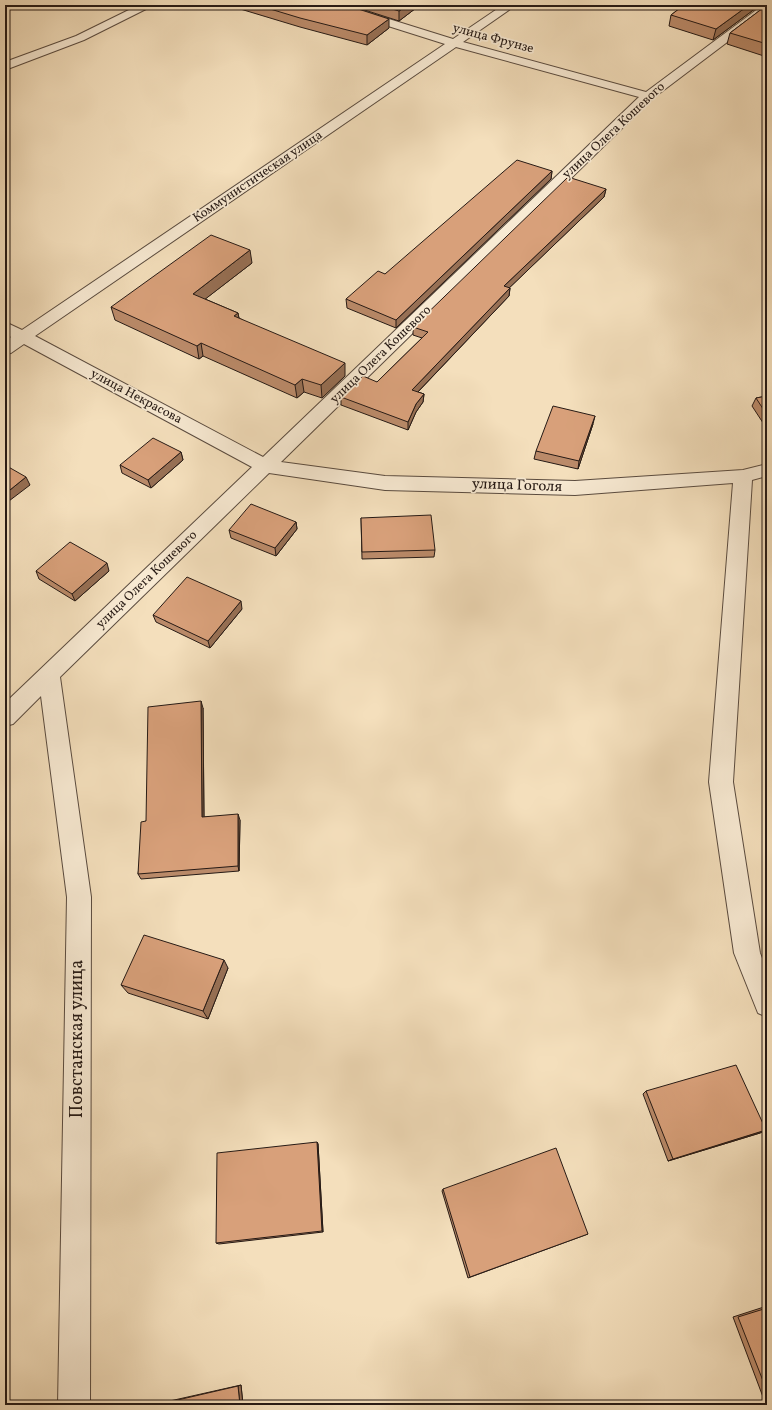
<svg xmlns="http://www.w3.org/2000/svg" width="772" height="1410" font-family="Vollkorn,serif">
<rect width="100%" height="100%" fill="#f4dfbc"/>
<filter id="stains"><feTurbulence type="fractalNoise" baseFrequency=".005" numOctaves="4"/><feColorMatrix values="0 0 0 0 .2 0 0 0 0 .09 0 0 0 0 .02 0 0 0 .5 -.17"/></filter>
<radialGradient id="worn" r=".72"><stop offset=".6" stop-color="#630" stop-opacity="0"/><stop offset="1" stop-color="#630" stop-opacity=".3"/></radialGradient>
<g fill="none" stroke-linecap="round" stroke-linejoin="round">
<defs>
<g id="minor">
<polygon points="139,5 154,5 84,40 5,70 5,62 76,36"/>
<path d="M326,5H344L453,39L503,5H516L463,42L646,92L763,5H767V12L652,99L281,462L385,476L575,481L743,470L767,464V476L752,480L733,782L760,953L767,971V1017L758,1013L734,953L709,782L733,483L575,495L385,490L269,473L60,677L91,897L90,1405H58L67,897L41,696L13,724L5,726V703L252,467L24,344L11,353L5,354V341L11,337L5,334V322L22,330L445,44L328,7ZM456,47L639,97L263,457L35,336Z"/>
</g>
</defs>
<use href="#minor" stroke="#5a4b3f" stroke-width="2"/>
<use href="#minor" fill="#f8ead3" fill-rule="evenodd"/>
</g>
<g fill="#ba8a69" stroke="#261a15">
<polygon points="227,5 346,5 389,28 367,45 300,27"/>
<polygon points="349,5 420,5 399,21"/>
<polygon points="684,5 760,5 713,40 669,26 671,15"/>
<polygon points="767,5 767,57 727,44 730,33"/>
<polygon points="552,171 551,179 396,328 347,308 346,299 385,274"/>
<polygon points="606,189 604,197 509,288 510,288 509,296 418,392 424,394 423,402 416,412 408,430 341,405 341,397 377,382 422,338 413,335 413,327"/>
<polygon points="252,263 205,299 238,313 239,318 345,376 322,398 304,392 297,398 203,356 199,359 115,320 111,307"/>
<polygon points="767,396 767,429 752,406 756,398"/>
<polygon points="593,424 578,469 534,459 536,451"/>
<polygon points="181,452 183,460 151,488 122,473 120,465"/>
<polygon points="361,518 435,550 434,557 362,559"/>
<polygon points="296,522 297,529 276,556 231,538 229,530"/>
<polygon points="36,571 109,571 75,601 39,579"/>
<polygon points="242,609 210,648 156,622 153,615"/>
<polygon points="203,708 204,817 240,820 239,871 141,879 138,874 146,821"/>
<polygon points="228,968 208,1019 128,993 121,985"/>
<polygon points="646,1091 766,1130 760,1133 668,1161 643,1094"/>
<polygon points="317,1142 318,1144 323,1232 219,1244 216,1243"/>
<polygon points="443,1189 588,1234 468,1278 442,1191"/>
<polygon points="767,1306 767,1405 766,1405 733,1317"/>
<polygon points="241,1385 243,1405 152,1405"/>
</g>
<g fill="#977055" stroke="#261a15">
<polygon points="408,5 420,5 399,21 399,11"/>
<polygon points="749,5 760,5 713,40 716,29"/>
<polygon points="389,19 389,28 367,45 367,35"/>
<polygon points="552,171 551,179 396,328 396,320"/>
<polygon points="606,189 604,197 503,294 504,286"/>
<polygon points="250,250 252,263 195,307 193,294"/>
<polygon points="510,288 509,296 412,398 412,390"/>
<polygon points="238,313 240,326 234,316"/>
<polygon points="201,343 203,356 199,359 197,346"/>
<polygon points="345,363 345,376 322,398 321,385"/>
<polygon points="302,379 304,392 297,398 295,385"/>
<polygon points="424,394 423,402 416,412 408,430 408,422 416,404"/>
<polygon points="595,416 593,424 578,469 579,461"/>
<polygon points="181,452 183,460 151,488 148,480"/>
<polygon points="26,477 30,485 5,504 5,494"/>
<polygon points="296,522 297,529 276,556 275,548"/>
<polygon points="107,563 109,571 75,601 72,594"/>
<polygon points="241,601 242,609 210,648 208,641"/>
<polygon points="201,701 203,708 204,823 202,817"/>
<polygon points="238,814 240,820 239,871 238,866"/>
<polygon points="224,960 228,968 208,1019 203,1011"/>
<polygon points="766,1130 760,1133 668,1161 673,1159"/>
<polygon points="317,1142 318,1144 323,1232 322,1231"/>
<polygon points="241,1385 243,1405 240,1405 238,1386"/>
</g>
<g fill="#d8a07a" stroke="#261a15">
<polygon points="257,5 346,5 389,19 367,35 300,18"/>
<polygon points="379,5 408,5 399,11"/>
<polygon points="684,5 749,5 716,29 671,15"/>
<polygon points="767,5 767,44 730,33"/>
<polygon points="517,160 552,171 396,320 346,299 378,271 385,274"/>
<polygon points="568,177 606,189 504,286 510,288 412,390 424,394 416,404 408,422 341,397 363,376 377,382 428,332 413,327"/>
<polygon points="211,235 250,250 193,294 238,313 234,316 345,363 321,385 302,379 295,385 201,343 197,346 111,307"/>
<polygon points="767,396 767,415 756,398"/>
<polygon points="553,406 595,416 579,461 536,451"/>
<polygon points="153,438 181,452 148,480 120,465"/>
<polygon points="5,465 26,477 5,494"/>
<polygon points="251,504 296,522 275,548 229,530"/>
<polygon points="431,515 435,550 362,552 361,518"/>
<polygon points="70,542 107,563 72,594 36,571"/>
<polygon points="187,577 241,601 208,641 153,615"/>
<polygon points="201,701 202,817 238,814 238,866 138,874 141,822 146,821 148,707"/>
<polygon points="144,935 224,960 203,1011 121,985"/>
<polygon points="736,1065 766,1130 673,1159 646,1091"/>
<polygon points="317,1142 322,1231 216,1243 217,1153"/>
<polygon points="556,1148 588,1234 470,1277 443,1189"/>
<polygon points="767,1308 767,1391 738,1317"/>
<polygon points="238,1386 240,1405 156,1405"/>
</g>
<g text-anchor="middle" dominant-baseline="central" stroke-width="3.5" stroke-linejoin="round" paint-order="stroke">
<g font-size="13" fill="#261a15" stroke="#f8ead3">
<text transform="translate(493 39) rotate(15)">улица Фрунзе</text>
<text transform="translate(614 131) rotate(-43)">улица Олега Кошевого</text>
<text transform="translate(258 177) rotate(-34)">Коммунистическая улица</text>
<text transform="translate(381 355) rotate(-44)">улица Олега Кошевого</text>
<text transform="translate(136 397) rotate(28)">улица Некрасова</text>
<text transform="translate(147 580) rotate(-44)">улица Олега Кошевого</text>
</g>
<g font-size="15" fill="#261a15" stroke="#f8ead3">
<text transform="translate(517 486) rotate(2)">улица Гоголя</text>
</g>
<g font-size="18" fill="#261a15" stroke="#f8ead3">
<text transform="translate(77 1039) rotate(-90)">Повстанская улица</text>
</g>
</g>
<rect width="772" height="1410" fill="none" stroke="#f4dfbc" stroke-width="20"/>
<rect x="6" y="6" width="760" height="1398" fill="none" stroke="#261a15" stroke-width="2"/>
<rect x="10" y="10" width="752" height="1390" fill="none" stroke="#261a15"/>
<rect width="100%" height="100%" filter="url(#stains)"/>
<rect width="100%" height="100%" fill="url(#worn)"/>
</svg>
